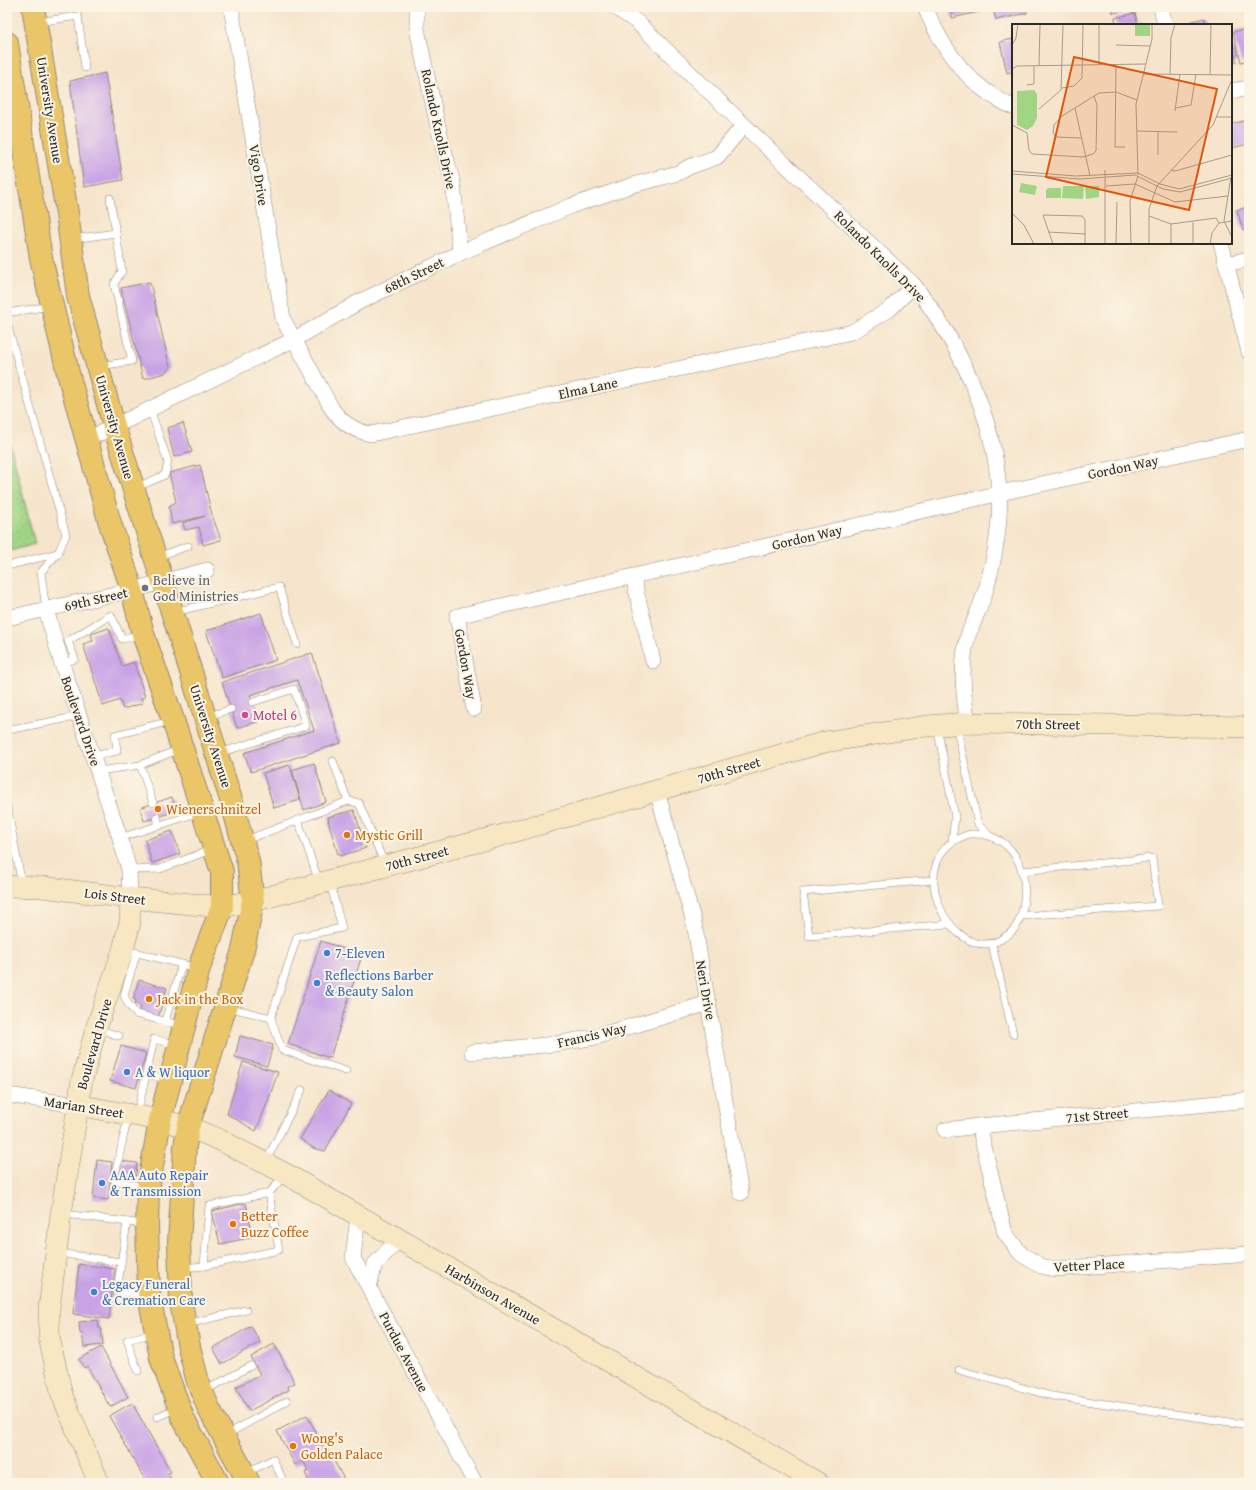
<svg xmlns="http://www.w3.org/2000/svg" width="1256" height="1490" font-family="'Gentium Book Plus',serif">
<defs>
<pattern id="grass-dots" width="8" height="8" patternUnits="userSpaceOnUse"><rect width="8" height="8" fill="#a1d585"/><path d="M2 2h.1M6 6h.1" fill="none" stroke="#8bb773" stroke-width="1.8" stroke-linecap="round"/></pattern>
</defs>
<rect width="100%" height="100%" fill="#fcf5e5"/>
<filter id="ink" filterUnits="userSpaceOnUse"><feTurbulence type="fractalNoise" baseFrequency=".025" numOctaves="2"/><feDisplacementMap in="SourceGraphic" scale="8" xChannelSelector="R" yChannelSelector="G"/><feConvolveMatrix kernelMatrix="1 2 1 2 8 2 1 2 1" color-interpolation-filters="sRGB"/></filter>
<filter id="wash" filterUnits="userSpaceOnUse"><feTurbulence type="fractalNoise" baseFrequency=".012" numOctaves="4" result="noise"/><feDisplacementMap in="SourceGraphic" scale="16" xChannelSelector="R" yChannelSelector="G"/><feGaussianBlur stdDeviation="0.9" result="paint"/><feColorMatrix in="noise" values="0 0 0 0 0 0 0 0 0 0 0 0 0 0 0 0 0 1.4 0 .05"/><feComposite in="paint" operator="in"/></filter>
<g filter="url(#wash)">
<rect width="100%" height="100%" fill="#f6e5cc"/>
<polygon fill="url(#grass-dots)" stroke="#668058" points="7,431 35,544 10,551 7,540"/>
<g id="blocks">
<g fill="#c8a2e6">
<polygon points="950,7 982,7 983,11 952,18"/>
<polygon points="989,7 1026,7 1027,13 996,20 993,9 990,10"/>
<polygon points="1112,7 1134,7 1134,9 1113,13"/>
<polygon points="1135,13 1138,25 1116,25 1115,18"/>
<polygon points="1204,18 1206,25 1189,25 1189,22"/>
<polygon points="1249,28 1249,60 1241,62 1233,32"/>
<polygon points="1013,39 1013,71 1007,73 1000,42"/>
<polygon points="1231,39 1237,62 1231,64"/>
<polygon points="105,73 123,180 84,187 70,81"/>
<polygon points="1248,120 1249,144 1231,148 1231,124"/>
<polygon points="1249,207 1249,229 1243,230 1237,210"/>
<polygon points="150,282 170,368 165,373 143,379 121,288"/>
<polygon points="183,423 192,452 174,457 167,428"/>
<polygon points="200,465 212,515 221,540 203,545 199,527 185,530 183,523 205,516 172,524 169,506 176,502 169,473"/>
<polygon points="261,613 276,660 222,678 206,631"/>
<polygon points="109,628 122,666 134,662 145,697 141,698 143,703 123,709 120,700 103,706 83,644 93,641 91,634"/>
<polygon points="312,653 341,743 251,772 244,753 314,730 297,680 250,695 259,721 237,728 222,682"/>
<polygon points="314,763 326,802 304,810 292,770"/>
<polygon points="290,765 300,800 274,808 263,773"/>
<polygon points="172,797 176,811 144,821 140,808"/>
<polygon points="354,810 366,848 340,856 339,853 338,854 328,821 329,821 328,817"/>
<polygon points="172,831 180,854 152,863 145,840"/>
<polygon points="321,941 362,955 330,1058 288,1044"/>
<polygon points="139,980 167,988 158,1018 139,1013 141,1006 135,1004 136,1000 133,999"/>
<polygon points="240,1036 273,1045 267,1066 235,1057"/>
<polygon points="121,1046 146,1053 136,1088 110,1081"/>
<polygon points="243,1062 278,1072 268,1101 256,1131 227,1114"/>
<polygon points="329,1090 351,1104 325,1151 313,1148 300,1139"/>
<polygon points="97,1160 112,1162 108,1200 93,1198"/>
<polygon points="120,1161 137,1163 136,1176 119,1175"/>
<polygon points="246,1203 253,1237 220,1244 212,1211"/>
<polygon points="79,1264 115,1269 109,1319 73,1314"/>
<polygon points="98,1320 99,1328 101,1328 103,1345 84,1347 82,1333 80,1333 79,1322"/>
<polygon points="251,1326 260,1342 222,1364 213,1348"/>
<polygon points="274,1344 295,1383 287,1386 289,1390 249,1411 236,1387 260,1375 251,1357"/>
<polygon points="101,1347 128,1397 110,1407 87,1366 84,1368 79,1359"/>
<polygon points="132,1403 171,1472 168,1473 173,1483 147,1483 109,1416"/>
<polygon points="307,1415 325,1449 327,1448 345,1481 343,1482 343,1483 310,1483 305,1473 309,1471 303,1461 295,1465 277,1431"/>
</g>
</g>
</g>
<g filter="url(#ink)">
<use href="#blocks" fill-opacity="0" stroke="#90887c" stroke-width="1"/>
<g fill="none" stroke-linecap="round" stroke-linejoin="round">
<defs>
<g id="lane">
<polyline points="38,22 78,16 85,68"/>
<polyline points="73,239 116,233 110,198"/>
<polyline points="7,313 50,306"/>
<polyline points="7,323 66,535 58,553 41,572 46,610"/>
<polyline points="100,366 132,361 114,284 122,271 116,233"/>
<polyline points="135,488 165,475 168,462 150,409"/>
<polyline points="157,557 188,546"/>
<polyline points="7,566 58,553"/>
<polyline points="174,612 279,587 297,644"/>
<polyline points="62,664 75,659 68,641 111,615 122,639 141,634"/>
<polyline points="206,717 231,709"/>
<polyline points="956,725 978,824 989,835"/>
<polyline points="937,727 955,817 952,841"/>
<polyline points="7,730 80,716"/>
<polyline points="219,753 306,726 294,689 253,702"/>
<polyline points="93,756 117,751 115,735 171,721"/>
<polyline points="140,765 153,803"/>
<polyline points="99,771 140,765 180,749"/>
<polyline points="348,801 359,803 385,865"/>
<polyline points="7,806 22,885"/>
<polyline points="157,817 159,826"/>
<polyline points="298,820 319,882"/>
<path d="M970,834C1012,832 1030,869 1023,907C1019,924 1016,931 1000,940C951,966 896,855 970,834Z"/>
<polyline points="120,838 200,812"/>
<polyline points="244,841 348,801 333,761"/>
<polyline points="129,870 160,869 213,849"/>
<polyline points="933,880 803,892 809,936 950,924"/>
<polyline points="1021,916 1158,906 1152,858 1022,871"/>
<polyline points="992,944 1013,1034"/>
<polyline points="134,952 197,968"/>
<polyline points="137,952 124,995 128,1004 136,1014 183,1026"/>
<polyline points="227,1007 271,1018 297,937 342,928 330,883"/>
<polyline points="271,1018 282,1050 346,1071"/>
<polyline points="165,1021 182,964"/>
<polyline points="98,1029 119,1036"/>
<polyline points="146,1074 169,1080"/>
<polyline points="137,1115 154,1039 177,1045"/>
<polyline points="128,1116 114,1180 145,1188"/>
<polyline points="266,1161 302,1090"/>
<polyline points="269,1193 279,1250 204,1266 209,1206 269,1193 284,1176"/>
<polyline points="64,1214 144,1224"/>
<polyline points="127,1222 117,1292 148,1295"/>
<polyline points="58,1253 121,1262"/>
<polyline points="182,1268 204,1266"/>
<polyline points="187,1324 246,1310"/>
<polyline points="959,1370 1052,1396 1243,1424 1249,1423"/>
<polyline points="138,1371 127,1340 154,1333"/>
<polyline points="204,1391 251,1366"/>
<polyline points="157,1417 177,1408"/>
<polyline points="226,1435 287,1401"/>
<polyline points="246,1473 273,1459 284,1483"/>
</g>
<g id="street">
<path d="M231,7L283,319L332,409C342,423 354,431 371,434L852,332L890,309L914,285"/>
<polyline points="417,7 417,29 438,127 453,184 460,253"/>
<path d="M615,7L637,22L772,152L914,285C959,343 995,418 999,492C1001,520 995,555 988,582C985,593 981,605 976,616C974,623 970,629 968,636C960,663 963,695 968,723"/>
<path d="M925,7C942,49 970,88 1013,107"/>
<polyline points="1161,7 1165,25"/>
<polyline points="1231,91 1249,88"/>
<polyline points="1221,243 1249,352"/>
<polyline points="1226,264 1249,259"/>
<polyline points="86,440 295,339 359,302 460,253 571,206 633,185 678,173 689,167 717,157 744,125"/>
<polyline points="633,577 653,661"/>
<polyline points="46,610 62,664 120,838 129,870 130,898"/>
<polyline points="7,618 132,590 207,570"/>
<polyline points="474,709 457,616 979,498 1000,493 1249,439"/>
<polyline points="657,791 694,923 741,1193"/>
<polyline points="472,1052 555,1044 595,1037 709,1003"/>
<polyline points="7,1095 77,1105"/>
<polyline points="979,1126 1005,1233 1021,1254 1041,1266 1055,1269 1249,1254"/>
<polyline points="945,1130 979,1126 1249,1100"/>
<polyline points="358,1216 353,1258 475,1483"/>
<polyline points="369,1287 375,1264 399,1239"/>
</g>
<g id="secondary">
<polyline points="7,886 42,887 130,898 222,907 253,901 499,836 825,742 927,726 968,723 1249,727"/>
<polyline points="77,1105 160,1120 188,1127 218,1139 286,1174 399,1239 818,1483"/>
<polyline points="99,1483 62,1395 49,1337 49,1309 61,1214 82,1080 96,1029 123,950 130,922 130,898"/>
</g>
<g id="primary">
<polyline points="33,7 67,213 78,296 114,426 232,803 248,861 253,901 243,950 188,1127 185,1147 179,1242 181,1302 189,1347 198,1382 209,1409 249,1483"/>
<polyline points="7,43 41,258 68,373 109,520 132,590 143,634 173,720 222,872 222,907 199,968 160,1120 148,1189 147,1225 149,1295 161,1358 183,1418 218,1483"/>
</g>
</defs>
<use href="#lane" stroke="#90887c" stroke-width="8"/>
<use href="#street" stroke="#90887c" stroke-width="16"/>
<use href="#secondary" stroke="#90887c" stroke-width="22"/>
<use href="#primary" stroke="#90887c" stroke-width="24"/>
<use href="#lane" stroke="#fff" stroke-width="7"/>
<use href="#street" stroke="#fff" stroke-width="15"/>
<use href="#secondary" stroke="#f7e8c3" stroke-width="21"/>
<use href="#primary" stroke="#ebc669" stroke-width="22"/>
</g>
</g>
<circle fill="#6b7280" stroke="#fcf5e5" stroke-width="1.5" cx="145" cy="588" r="4"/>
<circle fill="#d1479c" stroke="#fcf5e5" stroke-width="1.5" cx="245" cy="715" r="4"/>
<g fill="#e8710a" stroke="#fcf5e5" stroke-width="1.5">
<circle cx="158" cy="809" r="4"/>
<circle cx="347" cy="835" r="4"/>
<circle cx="149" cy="999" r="4"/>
<circle cx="233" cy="1224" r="4"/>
<circle cx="293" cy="1446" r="4"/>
</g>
<g fill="#3f7fe0" stroke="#fcf5e5" stroke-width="1.5">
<circle cx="327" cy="953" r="4"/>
<circle cx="317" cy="983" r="4"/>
<circle cx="127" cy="1072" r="4"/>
<circle cx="102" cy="1183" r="4"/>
<circle cx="94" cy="1292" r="4"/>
</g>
<g text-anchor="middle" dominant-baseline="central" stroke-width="4" stroke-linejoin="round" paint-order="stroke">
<g font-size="14" fill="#2b2b2b" stroke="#fcf5e5">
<text transform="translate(50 110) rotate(81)">University Avenue</text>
<text transform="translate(439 129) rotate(78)">Rolando Knolls Drive</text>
<text transform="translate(259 175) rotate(81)">Vigo Drive</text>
<text transform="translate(880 256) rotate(45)">Rolando Knolls Drive</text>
<text transform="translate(414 275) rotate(-26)">68th Street</text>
<text transform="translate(588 388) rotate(-12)">Elma Lane</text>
<text transform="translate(115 427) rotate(74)">University Avenue</text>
<text transform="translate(1123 467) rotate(-12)">Gordon Way</text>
<text transform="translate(807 537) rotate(-13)">Gordon Way</text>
<text transform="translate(96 599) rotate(-13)">69th Street</text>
<text transform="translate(466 664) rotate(80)">Gordon Way</text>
<text transform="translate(81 721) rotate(71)">Boulevard Drive</text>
<text transform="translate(1048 724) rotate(1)">70th Street</text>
<text transform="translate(211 736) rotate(72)">University Avenue</text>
<text transform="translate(729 770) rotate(-16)">70th Street</text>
<text transform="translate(417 858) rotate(-15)">70th Street</text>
<text transform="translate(115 896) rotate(7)">Lois Street</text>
<text transform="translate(706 990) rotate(80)">Neri Drive</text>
<text transform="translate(592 1035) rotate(-13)">Francis Way</text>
<text transform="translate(94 1044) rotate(-74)">Boulevard Drive</text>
<text transform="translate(84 1107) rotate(9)">Marian Street</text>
<text transform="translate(1097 1115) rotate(-5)">71st Street</text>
<text transform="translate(1089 1265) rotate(-3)">Vetter Place</text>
<text transform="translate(493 1294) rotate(30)">Harbinson Avenue</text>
<text transform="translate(404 1352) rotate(62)">Purdue Avenue</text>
</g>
<g font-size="14" fill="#5b616d" stroke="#fcf5e5" text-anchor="start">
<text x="153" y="580">Believe in<tspan x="153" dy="16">God Ministries</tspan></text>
</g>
<g font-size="14" fill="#b23c85" stroke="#fcf5e5" text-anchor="start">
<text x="253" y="715">Motel 6</text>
</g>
<g font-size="14" fill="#c56008" stroke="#fcf5e5" text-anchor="start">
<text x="166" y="809">Wienerschnitzel</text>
<text x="355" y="835">Mystic Grill</text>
<text x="157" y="999">Jack in the Box</text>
<text x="241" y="1216">Better<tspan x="241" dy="16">Buzz Coffee</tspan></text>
<text x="301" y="1438">Wong's<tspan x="301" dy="16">Golden Palace</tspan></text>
</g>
<g font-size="14" fill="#366cbe" stroke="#fcf5e5" text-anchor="start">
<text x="335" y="953">7-Eleven</text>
<text x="325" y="975">Reflections Barber<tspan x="325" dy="16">&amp; Beauty Salon</tspan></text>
<text x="135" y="1072">A &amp; W liquor</text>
<text x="110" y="1175">AAA Auto Repair<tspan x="110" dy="16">&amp; Transmission</tspan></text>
<text x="102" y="1284">Legacy Funeral<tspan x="102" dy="16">&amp; Cremation Care</tspan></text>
</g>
</g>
<g transform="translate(1012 24)">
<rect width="220" height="220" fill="#f6e5cc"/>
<path d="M123,0H138V12H123ZM22,66L25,70V94L21,102L15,106L5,101V67ZM9,159L25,162L23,171L7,168ZM51,162H72L71,175L50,174ZM73,162H87V173L74,175ZM36,164H49V174H34V166Z" fill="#a1d585"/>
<path d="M123.5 4a5.5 5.5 0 1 1 11 0a5.5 5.5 0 1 1-11 0ZM22,69L18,80L10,81L9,70ZM9,85L22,88L16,98L7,100Z" fill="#a1d585"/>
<path fill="none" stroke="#a59b8c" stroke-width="1" d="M0,21L4,14L6,0M104,21L138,22M104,40L103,123H113M87,41V0M27,42L28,0M0,45L5,42L134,40M132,50L220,51M158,50L159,14L163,0M198,51L199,0M15,61L22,60V42M50,64L62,62L70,54L71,0M63,84L78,152M164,84L179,81L184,50M27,85L49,66L51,0M163,87L168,50M204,93H220M0,101L15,109L17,126L20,130L71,133L81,130L84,127L85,81L82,72M125,107L165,108M69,114L44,113L41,109L42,101L50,92L87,69L104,68L125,76M146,131V107M220,131V114M159,146L163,147L220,131M0,147L64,152L126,149L148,160L167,165L220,151M0,150L68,155L123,151L151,165L168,168L220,154M126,151L124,80L140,15V0M219,153L212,197L220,213M94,162L123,160L163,178L216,172M0,189L12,201L22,220M31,191L70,192L73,196V220M31,191L41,220M137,192L159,200L204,194L207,199M181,198V220M36,208L73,210M93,220V146M104,220L105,178M119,220L118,177L126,152M137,220V185L145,162L201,101L220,55M159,220V200M198,220L200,209L207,199L220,197"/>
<path fill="#df570e" fill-opacity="0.15" stroke="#df570e" stroke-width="2" d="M62,33L205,65L177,186L34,153Z"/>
<rect width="220" height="220" fill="none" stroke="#2b2b2b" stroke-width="2"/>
</g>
<rect width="1256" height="1490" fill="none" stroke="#fcf5e5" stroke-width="24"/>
</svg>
